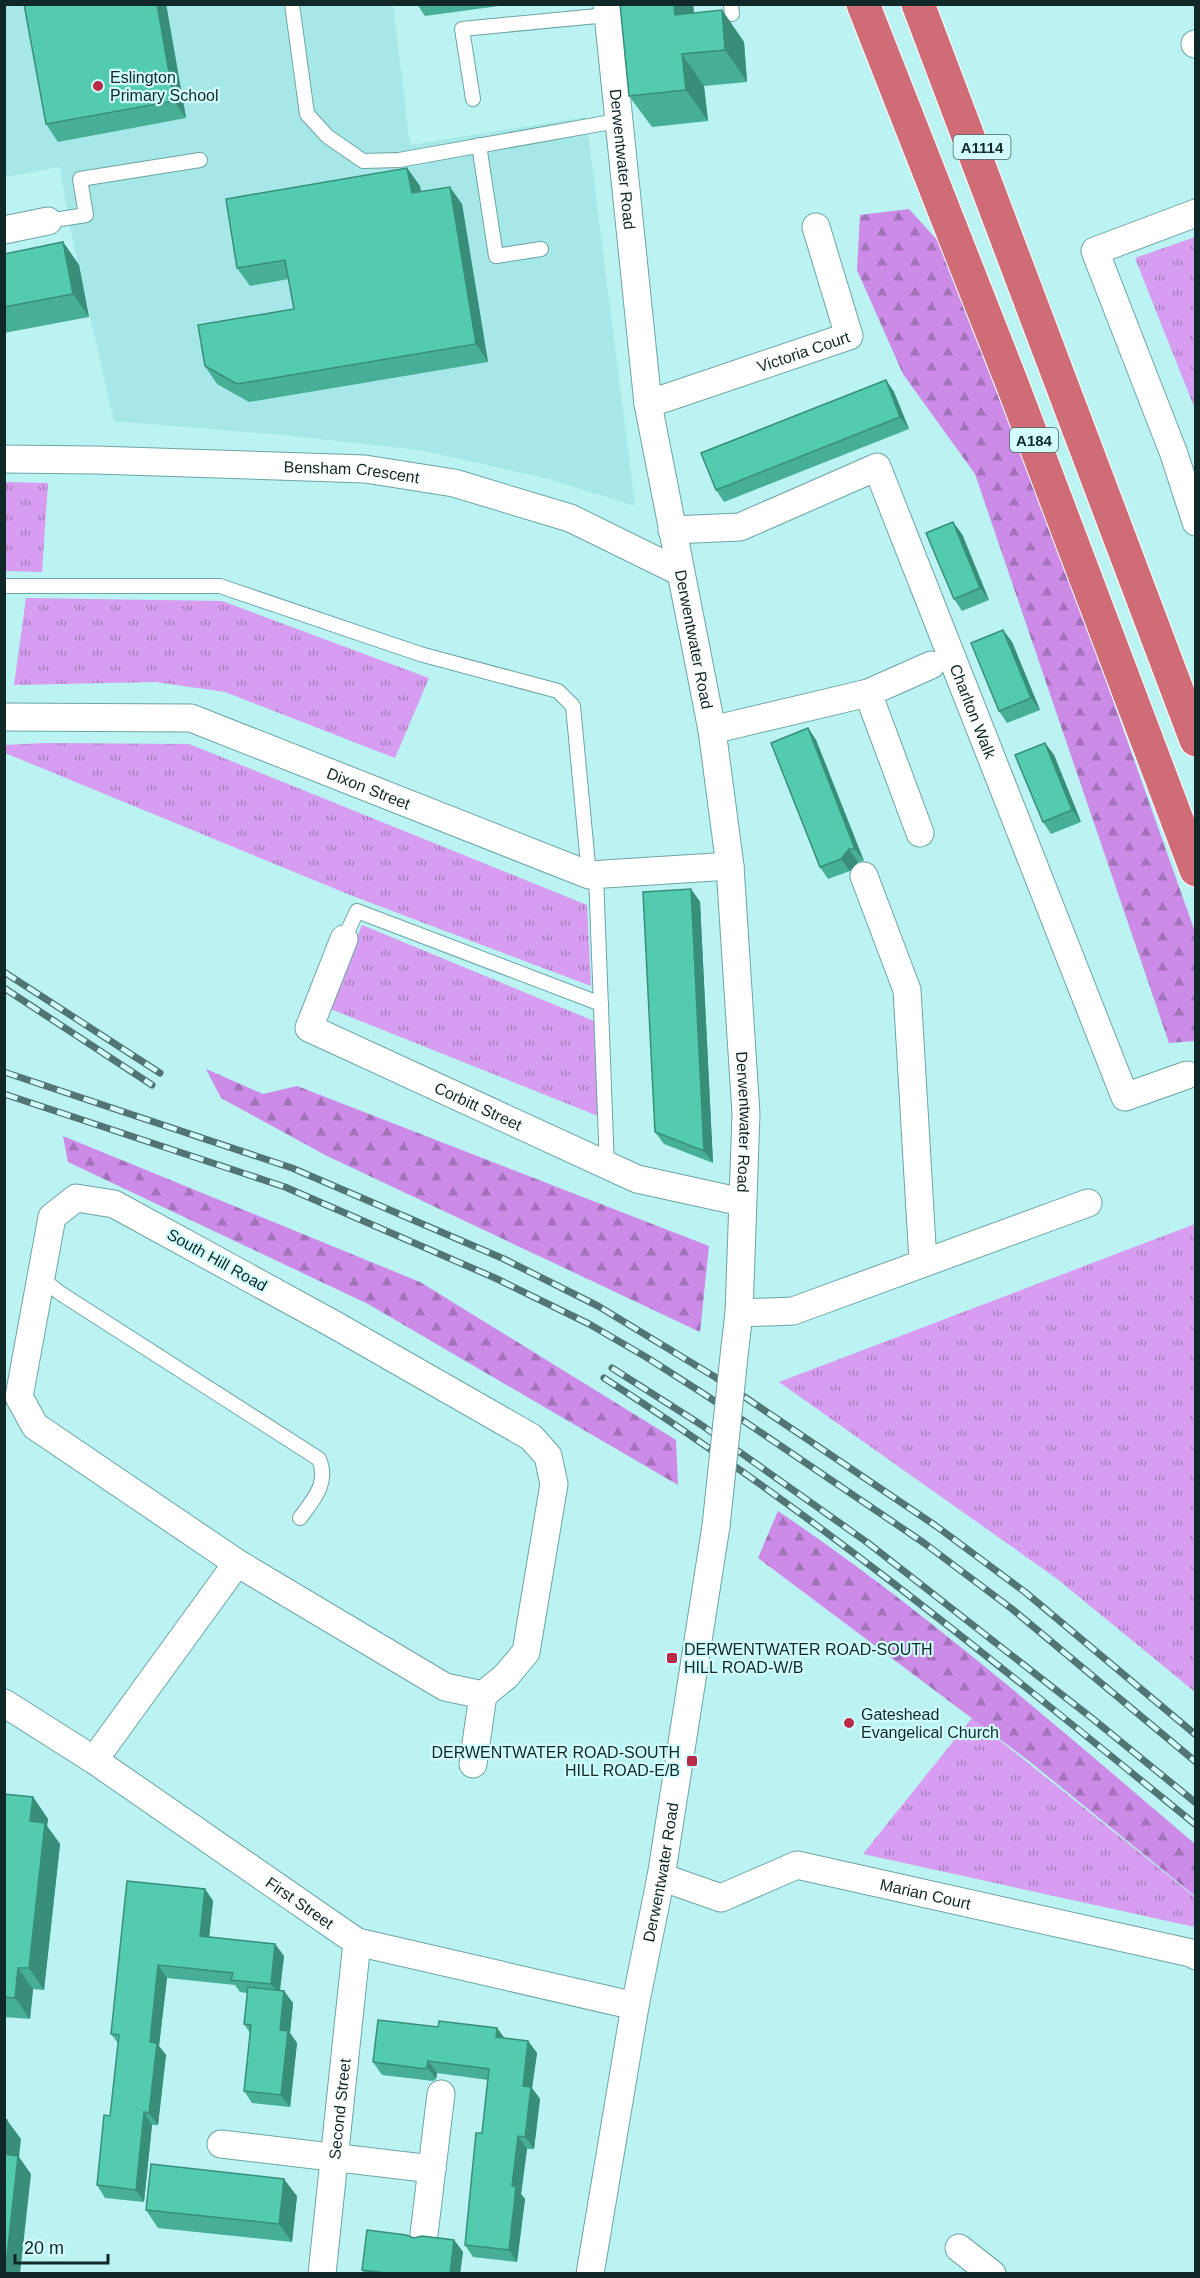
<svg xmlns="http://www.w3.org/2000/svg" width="1200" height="2278" font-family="Helvetica,sans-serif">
<defs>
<pattern id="grass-tufts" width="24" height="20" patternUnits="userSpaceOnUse" patternTransform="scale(1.5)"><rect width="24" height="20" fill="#d79df1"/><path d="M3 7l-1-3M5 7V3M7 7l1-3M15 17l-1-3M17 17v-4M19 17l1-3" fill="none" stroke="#ad80c3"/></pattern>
<pattern id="forest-firs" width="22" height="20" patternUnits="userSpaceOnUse" patternTransform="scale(1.5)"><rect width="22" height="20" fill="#cb8be7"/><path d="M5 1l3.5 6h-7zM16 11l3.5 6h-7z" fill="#a372bb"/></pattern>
</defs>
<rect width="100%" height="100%" fill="#baf3f2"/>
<polygon fill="#a5e8e7" points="5,5 393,5 410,145 586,117 635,506 549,479 420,450 283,435 114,421 70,229 60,167 5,177"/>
<g fill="url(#grass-tufts)">
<polygon points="1195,237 1196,237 1195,409 1135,258"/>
<polygon points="5,482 48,483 42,572 5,571"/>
<polygon points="26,598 222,601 429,678 395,758 225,692 155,682 14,685"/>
<polygon points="44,743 189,744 587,905 591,986 350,895 5,753 5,745"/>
<polygon points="362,925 594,1021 598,1116 328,1008"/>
<polygon points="1195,1224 1195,1692 1056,1578 779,1382"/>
<polygon points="972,1718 1195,1897 1195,1927 863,1854"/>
</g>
<g fill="url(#forest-firs)">
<polygon points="909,209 938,241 1064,562 1195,932 1195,1041 1169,1043 975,474 903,374 857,270 860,215"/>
<polygon points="206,1069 263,1094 297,1086 709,1246 700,1332 325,1155 221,1098"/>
<polygon points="63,1136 420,1282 676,1440 678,1485 368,1304 68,1162"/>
<path d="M778,1511C926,1611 1060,1729 1195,1844V1896L1029,1761L758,1558Z"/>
</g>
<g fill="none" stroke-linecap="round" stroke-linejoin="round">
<defs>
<g id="lane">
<polyline points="292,4 307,114 327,136 363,161 399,160 617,121"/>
<polyline points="731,4 732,14"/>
<polyline points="473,99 462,29 608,15"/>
<polyline points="479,145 496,256 541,249"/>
<polyline points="48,221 86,215 80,179 200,160"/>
<polyline points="4,586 220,586 420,654 558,691 573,706 589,875"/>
<polyline points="596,875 607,1167"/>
<polyline points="344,939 357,911 601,1004"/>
<path d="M41,1278L60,1293L319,1459C329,1483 314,1499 300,1518"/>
</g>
<g id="street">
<path id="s1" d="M607,4L648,404L712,730L730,866L746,1114L739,1313L735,1347"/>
<polyline points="1195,44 1196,44"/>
<polyline points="1196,213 1095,251 1174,454 1196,522"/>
<polyline points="4,230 48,221"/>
<path id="s2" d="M648,404L849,336L816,227"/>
<path id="s3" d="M4,459L96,460L365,469L454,483L570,518L680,572"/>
<path id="s4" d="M672,530L740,527L877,467L1125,1097L1187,1075"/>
<polyline points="868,693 920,833"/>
<path id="s5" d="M4,717L191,718L589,875L730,866"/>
<polyline points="712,730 868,693 931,665"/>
<polyline points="864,876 907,990 923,1262"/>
<path id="s6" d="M344,939L309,1028L637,1179L742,1202"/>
<polygon points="76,1198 114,1204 335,1325 531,1437 548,1456 554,1484 526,1652 506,1676 483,1695 445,1687 237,1563 35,1426 19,1397 52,1217"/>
<polyline points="739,1313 793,1311 1088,1203"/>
<path id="s7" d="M4,1703L94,1760L357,1942L635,2006"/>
<polyline points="94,1760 237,1563"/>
<polyline points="473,1764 483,1695"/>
<path id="s8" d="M661,1877L721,1898L797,1865L1191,1953L1196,1956"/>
<polyline points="221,2144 432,2169"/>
<polyline points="424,2234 441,2094"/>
<polyline points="959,2248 992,2274"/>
<path id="s9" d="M322,2274L357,1942"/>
<path id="s10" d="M590,2274L635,2006L661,1877L716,1526"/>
</g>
<g id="highway">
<polyline points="863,4 1013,386 1196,870"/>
<polyline points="918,4 1196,740"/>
</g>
</defs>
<use href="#lane" stroke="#6da4a4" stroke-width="16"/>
<use href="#street" stroke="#6da4a4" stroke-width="29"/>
<use href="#highway" stroke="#fff" stroke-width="35"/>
<use href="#lane" stroke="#fff" stroke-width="14"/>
<use href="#street" stroke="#fff" stroke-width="27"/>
<use href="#highway" stroke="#d06c76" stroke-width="33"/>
<defs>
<g id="rail">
<polyline points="4,972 160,1073"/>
<polyline points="4,988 152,1085"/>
<polyline points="4,1072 292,1168 504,1259 598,1306 715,1377 936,1526 1025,1592 1196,1735"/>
<polyline points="4,1094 285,1187 495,1278 589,1324 646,1357 704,1394 924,1543 1012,1609 1196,1762"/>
<polyline points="612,1368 700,1424 868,1543 1093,1719 1196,1803"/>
<path d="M604,1378C813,1512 1004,1669 1196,1825"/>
</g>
</defs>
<use href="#rail" stroke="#517474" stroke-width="7"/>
<use href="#rail" stroke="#d1fefd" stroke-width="4.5" stroke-dasharray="14" stroke-linecap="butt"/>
<defs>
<polyline id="street-bridge" points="716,1526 735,1347"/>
</defs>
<use href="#street-bridge" stroke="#6da4a4" stroke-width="29" stroke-linecap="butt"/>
<use href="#street-bridge" stroke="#fff" stroke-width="27"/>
</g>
<g fill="#47af96">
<polygon points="166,4 186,118 58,142 46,124"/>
<polygon points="417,4 513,4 425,16"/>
<polygon points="620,4 693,4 694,13 722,10 744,42 747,82 704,86 708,121 652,127 629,96"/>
<polygon points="407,168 420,186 421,192 462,204 488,362 249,402 217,384 205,366 294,309 289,279 250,286 237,268"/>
<polygon points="63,242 79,265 89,317 4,333 4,254"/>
<polygon points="886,380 894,392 909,429 724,502 716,490"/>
<polygon points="962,534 989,600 962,611 954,599"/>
<polygon points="1003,630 1012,642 1040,710 1007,723 999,711"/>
<polygon points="808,728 816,740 864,861 858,862 850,871 828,879 820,867"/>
<polygon points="1045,743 1054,755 1081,822 1051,834 1043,822"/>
<polygon points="691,889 700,902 713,1163 664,1144 655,1132"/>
<polygon points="4,1794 33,1797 48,1819 47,1826 60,1844 44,1990 33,1989 30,2019 4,2017"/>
<polygon points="205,1889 213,1901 209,1937 275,1944 284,1956 280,1991 284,1991 293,2003 290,2033 297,2043 290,2107 252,2103 244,2091 250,2033 244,2024 247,1993 240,1992 235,1985 167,1978 159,2046 166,2055 158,2125 152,2125 144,2202 105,2198 97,2185 110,2116 118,2043 111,2034"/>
<polygon points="438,2027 497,2028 504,2038 528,2041 537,2053 532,2088 540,2099 534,2149 527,2149 521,2194 525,2199 517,2262 473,2257 465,2245 482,2133 488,2080 437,2073 436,2079 433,2081 382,2075 373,2062"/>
<polygon points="297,2196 292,2242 158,2228 146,2210"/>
<polygon points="454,2240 463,2252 460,2274 365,2274 362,2270"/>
</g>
<g fill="#398e7a">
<polygon points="157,4 166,4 186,118 174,101"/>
<polygon points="674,4 693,4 697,46 675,15"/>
<polygon points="722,10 744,42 747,82 725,50"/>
<polygon points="682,54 704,86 708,121 686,90"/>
<polygon points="407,168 420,186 424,211 412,193"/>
<polygon points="450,187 462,204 488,362 476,344"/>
<polygon points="63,242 79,265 89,317 73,294"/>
<polygon points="886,380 894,392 909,429 900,417"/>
<polygon points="953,522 962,534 989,600 980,588"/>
<polygon points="1003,630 1012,642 1040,710 1031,698"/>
<polygon points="808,728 816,740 864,861 855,849"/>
<polygon points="1045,743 1054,755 1081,822 1072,810"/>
<polygon points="849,849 858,862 850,871 841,859"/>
<polygon points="691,889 700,902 713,1163 704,1151"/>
<polygon points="33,1797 48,1819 47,1826 60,1844 44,1990 29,1968 30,1821"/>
<polygon points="205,1889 213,1901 208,1948 200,1936"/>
<polygon points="275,1944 284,1956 279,1996 271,1984"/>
<polygon points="158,1965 167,1978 159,2046 166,2055 158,2125 149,2113 150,2042"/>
<polygon points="18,1968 33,1989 30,2019 15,1998"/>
<polygon points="284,1991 293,2003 290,2033 297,2043 290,2107 281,2095 280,2030"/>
<polygon points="497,2028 506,2040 496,2037"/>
<polygon points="528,2041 537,2053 532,2088 540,2099 534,2149 525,2137 523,2086"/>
<polygon points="428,2061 437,2073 436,2079 427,2067"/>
<polygon points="144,2112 152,2125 144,2202 136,2190"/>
<polygon points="7,2120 21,2139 19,2157 31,2174 20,2274 5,2274 4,2155"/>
<polygon points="518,2136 527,2149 521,2194 525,2199 517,2262 509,2250 512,2186"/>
<polygon points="284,2179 297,2196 292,2242 279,2224"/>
<polygon points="454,2240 463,2252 460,2274 450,2274"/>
</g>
<g fill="#52cbaf" stroke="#398e7a" stroke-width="1.5">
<polygon points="24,4 157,4 174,101 46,124"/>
<polygon points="620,4 674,4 675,15 722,10 725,50 682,54 686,90 629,96"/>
<polygon points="407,168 412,193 450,187 476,344 237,384 205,366 198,325 294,309 285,260 237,268 226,199"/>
<polygon points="63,242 73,294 4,307 4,254"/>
<polygon points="886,380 900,417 716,490 701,453"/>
<polygon points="953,522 980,588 954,599 926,533"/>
<polygon points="1003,630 1031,698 999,711 971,643"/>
<polygon points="808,728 855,849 849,849 841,859 820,867 771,743"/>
<polygon points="1045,743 1072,810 1043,822 1015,755"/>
<polygon points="691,889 704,1151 655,1132 643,892"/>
<polygon points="4,1794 33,1797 30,1821 45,1823 29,1968 18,1968 15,1998 4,1997"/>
<polygon points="127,1881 205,1889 200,1936 275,1944 271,1984 231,1980 233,1973 158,1965 150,2042 157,2043 149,2113 144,2112 136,2190 97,2185 104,2115 110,2116 119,2035 111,2034"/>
<polygon points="248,1987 284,1991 280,2030 288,2031 281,2095 244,2091 251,2025 244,2024"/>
<polygon points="378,2020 438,2027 439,2021 497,2028 496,2037 528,2041 523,2086 531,2087 525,2137 518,2136 512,2186 516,2187 509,2250 465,2245 476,2133 482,2133 489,2069 428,2061 427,2067 425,2069 373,2062"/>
<polygon points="4,2120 7,2120 4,2151"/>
<polygon points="4,2154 18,2156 5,2274 4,2274"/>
<polygon points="151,2164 284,2179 279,2224 146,2210"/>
<polygon points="367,2230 406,2235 414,2238 422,2236 454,2240 450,2274 393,2274 362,2270"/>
</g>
<g fill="#bb2a48" stroke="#d1fefd" stroke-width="2">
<circle cx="98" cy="86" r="6"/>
<rect x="666" y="1652" width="12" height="12" rx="3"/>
<circle cx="849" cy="1723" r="6"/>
<rect x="686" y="1755" width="12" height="12" rx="3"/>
</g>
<g text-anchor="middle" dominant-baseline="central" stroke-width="4.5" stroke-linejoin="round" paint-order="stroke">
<g fill="#d1fefd" stroke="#4b6868" stroke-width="1.5">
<rect x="953.5" y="135" width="57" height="24" rx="4.5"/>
<rect x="1010" y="428" width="48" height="24" rx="4.5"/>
</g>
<g font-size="15" font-weight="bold" fill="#112828">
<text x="982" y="147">A1114</text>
<text x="1034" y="440">A184</text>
</g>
<g font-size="16" fill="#112828" stroke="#d1fefd" text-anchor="start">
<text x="110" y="77">Eslington<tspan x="110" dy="18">Primary School</tspan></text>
<text x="684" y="1649">DERWENTWATER ROAD-SOUTH<tspan x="684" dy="18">HILL ROAD-W/B</tspan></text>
<text x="861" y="1714">Gateshead<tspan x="861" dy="18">Evangelical Church</tspan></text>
<text x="680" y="1752" text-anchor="end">DERWENTWATER ROAD-SOUTH<tspan x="680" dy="18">HILL ROAD-E/B</tspan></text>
</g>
<g font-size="16" fill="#112828" stroke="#d1fefd">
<text stroke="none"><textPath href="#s1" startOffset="156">Derwentwater Road</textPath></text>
<text stroke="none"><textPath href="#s2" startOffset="164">Victoria Court</textPath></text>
<text stroke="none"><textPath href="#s3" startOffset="348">Bensham Crescent</textPath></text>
<text stroke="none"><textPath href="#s1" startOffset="642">Derwentwater Road</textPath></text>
<text stroke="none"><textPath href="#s4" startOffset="480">Charlton Walk</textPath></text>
<text stroke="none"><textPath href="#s5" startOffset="378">Dixon Street</textPath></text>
<text stroke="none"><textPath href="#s6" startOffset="282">Corbitt Street</textPath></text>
<text stroke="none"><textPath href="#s1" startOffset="1128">Derwentwater Road</textPath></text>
<text transform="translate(217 1260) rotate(29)">South Hill Road</text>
<text stroke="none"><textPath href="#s10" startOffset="408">Derwentwater Road</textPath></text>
<text stroke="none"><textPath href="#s8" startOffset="278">Marian Court</textPath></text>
<text stroke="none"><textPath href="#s7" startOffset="357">First Street</textPath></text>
<text stroke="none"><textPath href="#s9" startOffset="166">Second Street</textPath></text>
</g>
</g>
<rect width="1200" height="2278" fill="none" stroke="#112828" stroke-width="12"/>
<path d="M15 2254v9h93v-9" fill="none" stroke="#112828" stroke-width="3"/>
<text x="24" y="2254" font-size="18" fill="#112828" stroke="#d1fefd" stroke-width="4.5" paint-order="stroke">20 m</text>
</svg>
